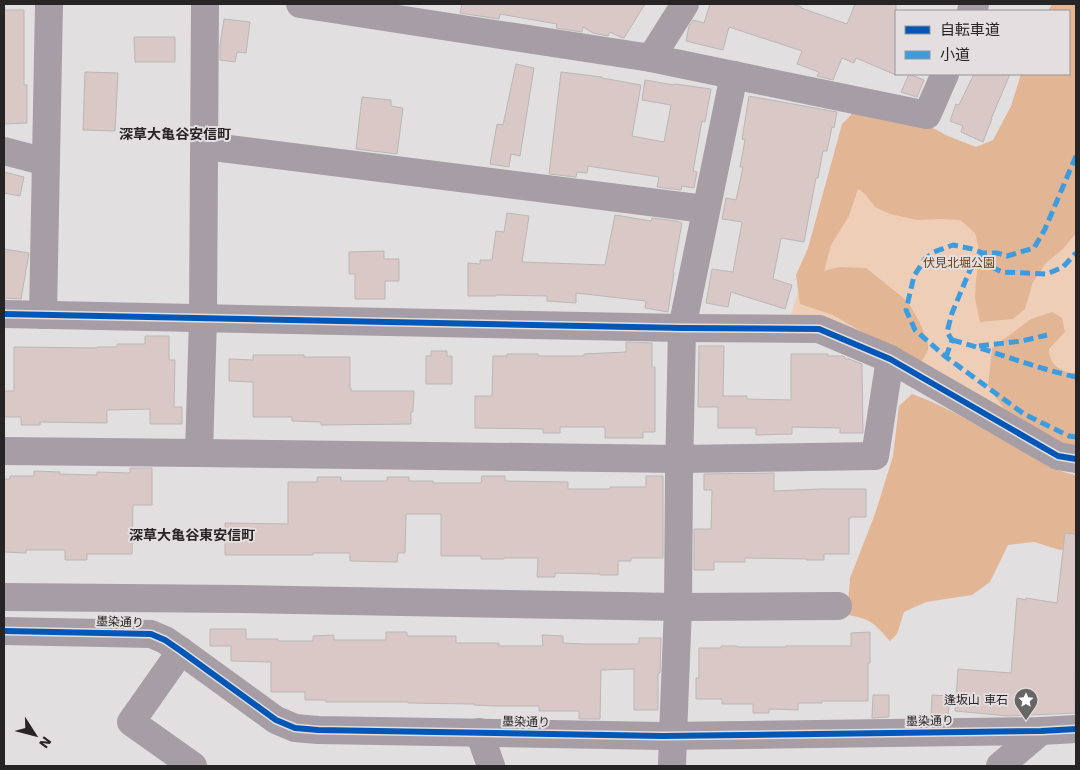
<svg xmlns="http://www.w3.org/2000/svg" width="1080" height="770" font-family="'Work Sans','Noto Sans JP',sans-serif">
<rect width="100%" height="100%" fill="#e2dfe0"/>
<polygon fill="#efceb7" points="1076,4 1076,450 828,323 791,315 853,107 994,153 1069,74 1069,11"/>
<g fill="#e2b694">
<polygon points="1052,4 1076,4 1076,233 1063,249 1046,263 1033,282 1025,309 1013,319 980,322 975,298 976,279 980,254 975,233 960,220 940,219 917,220 890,214 875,207 865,194 858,189 849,216 831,245 824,271 839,267 866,268 901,296 908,302 919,321 928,341 928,350 922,361 913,361 833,315 800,304 796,275 808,248 842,124 854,112 927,125 948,136 976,147 993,140 1011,106 1021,74 1069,74 1069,11 1048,11"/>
<path d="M1052,312L1062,318L1065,332L1049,349C1050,365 1057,368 1071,374L1076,371V445L1059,442L1007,413L988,386L992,348L1031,319Z"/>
<path d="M912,394C949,407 983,429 1017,448C1035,458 1056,472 1076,475V549L1060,550L1034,542L1008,545L990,582L972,595L926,602L904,612L897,634L890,641C875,624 870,618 847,615L850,578L875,514L893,456L899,406Z"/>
</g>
<g fill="#d9c8c6" stroke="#b9b7b7">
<polygon points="462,4 645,4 624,38 620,37 610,32 608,36 593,33 583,27 582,32 556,28 557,24 500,14 499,19 460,13"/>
<polygon points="710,4 791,4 802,7 801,8 847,24 855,4 896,4 896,75 856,58 854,63 842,58 833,80 817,76 819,72 797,64 802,51 729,27 723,50 686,41 689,26 693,20 704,23"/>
<polygon points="4,10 24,10 24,85 27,85 27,123 4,124"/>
<polygon points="224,19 250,22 246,53 237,52 235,62 220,60 220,45"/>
<polygon points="134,37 175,37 175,62 135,62"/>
<polygon points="516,64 534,68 520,156 511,154 509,167 490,164 497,124 503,125"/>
<polygon points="85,72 118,73 115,131 83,130"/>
<polygon points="561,72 602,77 602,78 641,85 632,136 664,142 671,105 642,100 645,80 674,85 675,84 711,89 705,122 702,121 693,171 697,172 694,188 682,186 681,190 657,187 659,177 588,166 587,173 577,172 576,177 549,174"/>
<polygon points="909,74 924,80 917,97 901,92"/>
<polygon points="974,74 1010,74 991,119 992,119 983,142 961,132 963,126 950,121 956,104 959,105"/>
<polygon points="749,96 837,112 834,128 832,127 827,151 823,151 818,178 816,178 804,242 781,238 773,279 792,285 785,309 731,292 728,307 706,303 712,269 733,272 742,222 722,219 726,198 736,200 743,167 740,167 745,140 742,139"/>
<polygon points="362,97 391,100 391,106 403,108 397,154 356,149"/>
<polygon points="4,172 24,177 20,196 4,193"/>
<polygon points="507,213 529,216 522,262 605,265 615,215 651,221 652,218 676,221 682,223 673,273 674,273 668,312 645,308 646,301 576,293 576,303 547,301 547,296 496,295 496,296 468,296 468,263 480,264 480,260 492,260 496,231 504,232"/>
<polygon points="4,249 29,253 21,299 4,298"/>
<polygon points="384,251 384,259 399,259 399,281 385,281 385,299 355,299 355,274 349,274 349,252"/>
<polygon points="145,336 169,336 169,360 175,360 174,407 182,407 182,424 150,424 150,409 107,410 107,423 40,422 40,425 21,425 21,417 4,417 4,391 14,391 14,347 97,348 97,347 117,347 117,344 145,344"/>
<polygon points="626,342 652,343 652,367 655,367 655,432 643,432 643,438 605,438 605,427 560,427 560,433 543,433 543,429 475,428 475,396 492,396 493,356 507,356 507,354 538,354 538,356 584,356 584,354 626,352"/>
<polygon points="699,346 724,346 723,396 747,396 747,399 791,400 791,354 828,354 828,356 842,356 845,357 845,359 849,359 862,364 863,433 840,433 840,428 792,427 792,434 756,435 756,428 718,428 718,407 698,407"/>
<polygon points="431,351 447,351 447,356 452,356 452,384 426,384 426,356 431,356"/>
<polygon points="253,355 304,355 304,357 350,357 350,388 351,388 351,391 414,391 413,412 411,412 411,424 321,425 321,422 292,421 292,417 253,417 253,382 229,381 229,359 253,360"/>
<polygon points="130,468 152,468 152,505 133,505 132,554 87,554 87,560 65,560 65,550 26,550 26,553 4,552 4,479 10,479 10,476 34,476 34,471 60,472 59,474 97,475 97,472 130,473"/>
<polygon points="774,473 774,491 821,489 866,489 866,517 851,517 851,518 849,518 849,554 824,554 824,560 807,560 807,559 745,558 745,562 714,562 714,570 694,570 694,529 711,529 712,490 704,490 704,474"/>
<polygon points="482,476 505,476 505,481 568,482 568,489 610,489 610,487 646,487 646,476 663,476 663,558 631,558 631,561 618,561 618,575 600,575 600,574 555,573 555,577 537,577 538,558 504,558 504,559 481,559 481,556 441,556 441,514 406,514 405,553 398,553 397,562 350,561 350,553 313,553 313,555 225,555 225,523 288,524 288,482 317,482 317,477 341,477 341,481 387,481 387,477 409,477 409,481 433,481 433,483 481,483"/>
<polygon points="1065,533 1076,534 1075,713 1008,716 955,711 958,669 1011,673 1017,598 1026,600 1026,598 1057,603"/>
<polygon points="210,629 246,629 246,639 278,639 278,641 313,641 313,636 334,635 334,640 386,640 386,632 407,632 407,636 456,636 456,643 499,643 499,646 543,646 542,635 563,636 563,643 583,644 639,644 639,638 661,638 660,673 658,673 658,710 634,710 634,669 601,670 600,719 579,719 579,711 539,711 539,706 496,706 474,705 474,704 408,703 408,702 326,702 326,700 305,700 305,692 271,692 271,662 231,661 231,646 210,646"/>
<polygon points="870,632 870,663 868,663 868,701 822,701 822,703 798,703 798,710 769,709 769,713 753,713 753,704 722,704 722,699 696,699 696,678 699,678 699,648 721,648 721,646 738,646 738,647 786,647 786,646 851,646 851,633"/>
<polygon points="873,695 889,695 889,717 872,718"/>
<polygon points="932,695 950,696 948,717 931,717"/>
</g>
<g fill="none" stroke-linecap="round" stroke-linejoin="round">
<g stroke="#a79da4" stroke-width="28">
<polyline points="300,4 651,58 927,115 945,74"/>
<polyline points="971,11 975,4"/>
<polyline points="651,58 685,4"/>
<polyline points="205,146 705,209"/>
<polyline points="4,151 46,162"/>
<polyline points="4,314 682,328 819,329 890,359 1058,456 1076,459"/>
<polyline points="43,315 49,4"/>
<polyline points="4,451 199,453 679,459 875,456 890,359"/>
<polyline points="199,453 203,318 205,4"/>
<polyline points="4,597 239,599 678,607 838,606"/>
<polyline points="4,631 151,634 165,640 181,651 276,720 295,728 318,730 662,736 1041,731 1076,729"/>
<polyline points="181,651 131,722 193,766"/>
<polyline points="479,732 491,766"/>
<polyline points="672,766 673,736 678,607 679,475 682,328 734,75"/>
<polyline points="1000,766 1041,731"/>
</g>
<g stroke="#3c9ce0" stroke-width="5" stroke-dasharray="10 5" stroke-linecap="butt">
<polyline points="1076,156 1045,229 1034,248 1007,256 997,253 983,253 972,249 953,245 934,252 925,259 914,276 906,310 915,330 946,357 1024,414 1069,436 1076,437"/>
<polyline points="978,260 1002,272 1047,274 1063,267 1076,253"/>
<path d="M952,340C994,351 1034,368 1076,377"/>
<polyline points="979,346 1022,341 1047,335"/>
<polyline points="946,357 952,340 947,332 952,313 970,270 983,253"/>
</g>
<defs>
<g id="cycleway">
<polyline points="4,314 682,328 819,329 890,359 1058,456 1076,459"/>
<polyline points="4,631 151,634 165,640 181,651 276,720 295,728 318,730 662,736 1041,731 1076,729"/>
</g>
</defs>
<use href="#cycleway" stroke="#e3dedf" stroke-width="9"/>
<use href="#cycleway" stroke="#0057b8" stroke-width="6"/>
</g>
<defs>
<symbol id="sight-pin" viewBox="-11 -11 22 30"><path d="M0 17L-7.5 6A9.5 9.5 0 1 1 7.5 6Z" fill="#686566" stroke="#e3dedf"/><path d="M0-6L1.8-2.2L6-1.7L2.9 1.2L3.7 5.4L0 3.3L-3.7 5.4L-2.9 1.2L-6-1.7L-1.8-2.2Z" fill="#fff"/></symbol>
</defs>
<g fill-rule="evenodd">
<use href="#sight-pin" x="1012" y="686" width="28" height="38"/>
</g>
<g text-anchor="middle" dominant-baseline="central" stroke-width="4" stroke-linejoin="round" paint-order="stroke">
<g font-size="12" fill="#6e3c0b" stroke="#e3dedf">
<text x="959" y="263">伏見北堀公園</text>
</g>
<g font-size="12" fill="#262424" stroke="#e3dedf">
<text transform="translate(120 622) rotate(2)">墨染通り</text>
<text transform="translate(930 721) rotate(-1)">墨染通り</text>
<text transform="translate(526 722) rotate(1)">墨染通り</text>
</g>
<g font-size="12" fill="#262424" stroke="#e3dedf" text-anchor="end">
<text x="1008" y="700">逢坂山 車石</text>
</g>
<g font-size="14" font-weight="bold" fill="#262424" stroke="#e3dedf">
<text x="175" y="134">深草大亀谷安信町</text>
<text x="192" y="535">深草大亀谷東安信町</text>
</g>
</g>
<rect width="1080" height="770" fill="none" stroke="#262424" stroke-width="10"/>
<rect x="895" y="10" width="175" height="65" fill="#e3dedf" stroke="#979494"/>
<rect x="905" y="26" width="25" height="8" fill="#0057b8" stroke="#979494"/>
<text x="940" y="35" font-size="15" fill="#262424">自転車道</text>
<rect x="905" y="51" width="25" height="8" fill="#3c9ce0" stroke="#979494"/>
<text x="940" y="60" font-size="15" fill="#262424">小道</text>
<g transform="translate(35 735) rotate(126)" stroke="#e3dedf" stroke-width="4" paint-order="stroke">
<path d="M0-4L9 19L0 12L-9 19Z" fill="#262424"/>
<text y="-8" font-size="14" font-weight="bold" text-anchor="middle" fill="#262424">N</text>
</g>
</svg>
